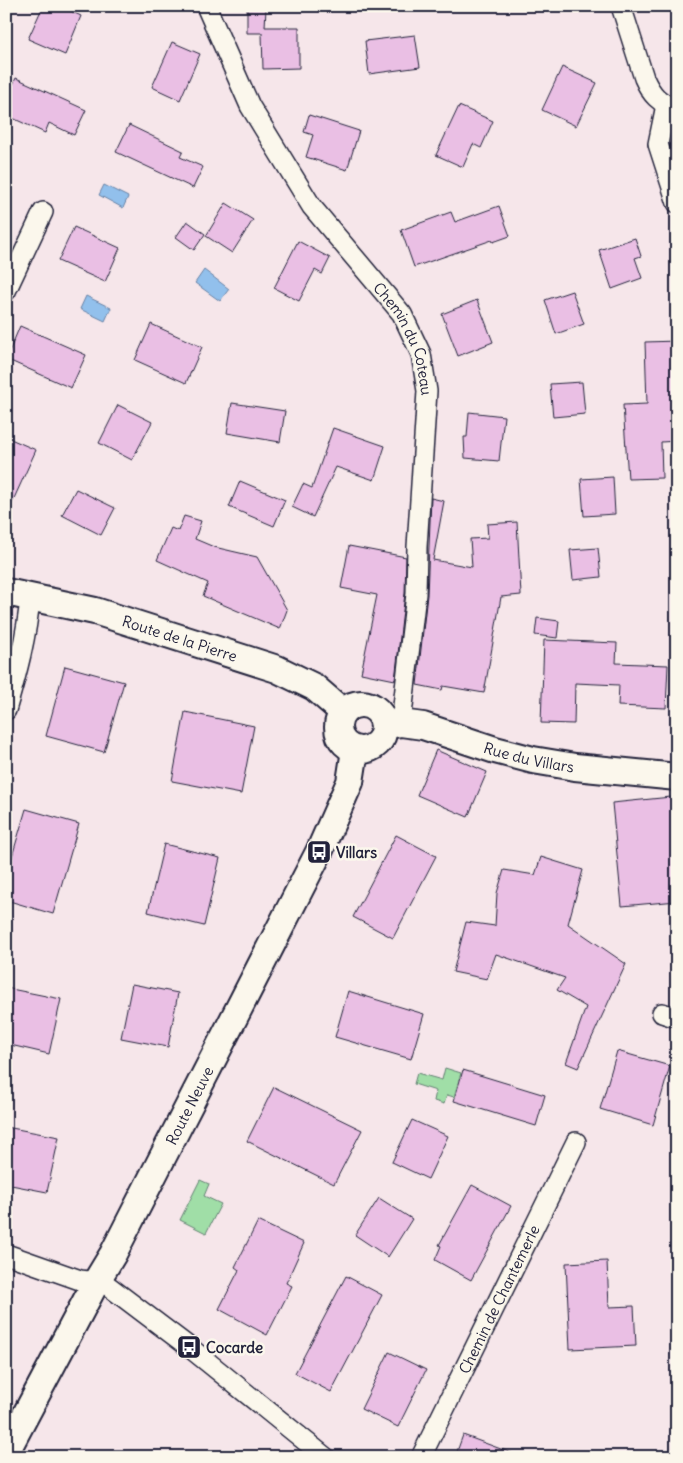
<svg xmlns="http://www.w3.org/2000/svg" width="683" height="1463" font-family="Delius,sans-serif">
<rect width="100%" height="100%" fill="#f6e6ea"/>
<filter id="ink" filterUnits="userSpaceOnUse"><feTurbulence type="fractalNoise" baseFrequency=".02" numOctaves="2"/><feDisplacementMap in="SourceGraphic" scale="10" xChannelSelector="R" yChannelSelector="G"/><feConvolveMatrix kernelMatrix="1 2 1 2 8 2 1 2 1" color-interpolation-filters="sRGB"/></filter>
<g filter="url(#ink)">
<g fill="#a0dea7" stroke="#618071">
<polygon points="445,1068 461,1073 454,1097 447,1095 444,1104 434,1101 436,1091 414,1084 417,1073 442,1080"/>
<polygon points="200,1180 209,1184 204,1196 221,1204 206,1233 180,1220"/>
</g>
<g fill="#92c0ec" stroke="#6581a5">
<polygon points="104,185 128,197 123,208 99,195"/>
<polygon points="204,270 229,289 220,301 195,283"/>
<polygon points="86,296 111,308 105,321 80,309"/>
</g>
<g fill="#eabfe4" stroke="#22223b">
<polygon points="43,6 60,6 81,16 65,55 28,39"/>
<polygon points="266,8 265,27 299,27 299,68 263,69 262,33 247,33 247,9"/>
<polygon points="415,35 420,67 369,74 365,41"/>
<polygon points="172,42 200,54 180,100 152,87"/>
<polygon points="562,67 597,83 576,126 542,110"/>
<polygon points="16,78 86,110 74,135 49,123 45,133 6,115 6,99"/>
<polygon points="459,106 493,121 481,148 473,144 463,167 436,155"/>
<polygon points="309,115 359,131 347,170 306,157 313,135 304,132"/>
<polygon points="129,125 183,151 180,157 203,167 193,188 116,152"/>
<polygon points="226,203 253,220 232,253 206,236"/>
<polygon points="499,206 510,236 493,242 492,240 414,267 401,230 451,212 455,222"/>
<polygon points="187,221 205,234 194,250 176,237"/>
<polygon points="74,227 120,248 105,282 58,261"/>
<polygon points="635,238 641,256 635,258 642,278 612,289 599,250"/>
<polygon points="298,241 330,258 322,274 315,270 299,301 274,288"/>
<polygon points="572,291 584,324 556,334 545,300"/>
<polygon points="477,300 493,342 458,356 442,314"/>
<polygon points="151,324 202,347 186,383 135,360"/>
<polygon points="20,326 86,355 71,388 6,359"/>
<polygon points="677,341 677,441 661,442 662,478 628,479 623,405 647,404 645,342"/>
<polygon points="582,382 585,414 553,417 550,384"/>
<polygon points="232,403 285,411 280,442 227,433"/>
<polygon points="118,405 152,422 132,460 99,443"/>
<polygon points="469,412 504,416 499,461 465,458 464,437 467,437"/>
<polygon points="333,428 385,446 374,480 336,467 313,517 292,507 303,484 312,488"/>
<polygon points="6,437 36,450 6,516"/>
<polygon points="613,477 615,514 584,516 581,479"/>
<polygon points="240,481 285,500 274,526 229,507"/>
<polygon points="76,489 115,508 101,535 62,515"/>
<polygon points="431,498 444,501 433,560 472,567 470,539 488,538 487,524 517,522 521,595 501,597 484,693 443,686 442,690 417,685 427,595"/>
<polygon points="184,516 201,521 195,539 214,547 257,557 287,610 280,629 203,596 208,583 157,560 171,528 178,531"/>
<polygon points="349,546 406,557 405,593 395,680 361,673 377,595 341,588"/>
<polygon points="598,548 601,577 573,580 570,550"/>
<polygon points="537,618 559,621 557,638 535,635"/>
<polygon points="544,640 617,643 616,663 668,665 666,708 618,706 619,685 575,683 574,724 541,723"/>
<polygon points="65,666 124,682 104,752 46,736"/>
<polygon points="185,712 254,726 241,794 172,781"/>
<polygon points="436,750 487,772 468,817 417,795"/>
<polygon points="671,797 677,860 677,901 622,906 612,803"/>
<polygon points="26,809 79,824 53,914 6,900 6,877"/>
<polygon points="396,835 436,856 393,938 353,917"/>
<polygon points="164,844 220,858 204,926 148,912"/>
<polygon points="541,857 583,870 568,924 626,964 578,1068 566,1063 586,1007 557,990 565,978 496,954 487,979 453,972 466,922 495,926 497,893 504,870 535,875"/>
<polygon points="132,984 178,993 168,1047 121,1038"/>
<polygon points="6,988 61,999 49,1054 6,1044"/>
<polygon points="348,991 424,1014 411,1059 335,1037"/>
<polygon points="617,1051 670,1066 653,1125 600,1109"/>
<polygon points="463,1070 545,1095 536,1126 454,1101"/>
<polygon points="274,1087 362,1130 334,1184 247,1141"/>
<polygon points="412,1120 448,1136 428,1179 392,1162"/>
<polygon points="6,1127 59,1137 47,1192 6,1184"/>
<polygon points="472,1185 511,1206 471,1280 435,1260 441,1246 439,1245"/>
<polygon points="379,1198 412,1219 388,1257 355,1235"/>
<polygon points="258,1221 304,1243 286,1283 292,1286 267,1335 219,1309 239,1270 235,1267"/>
<polygon points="607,1261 609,1307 634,1306 636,1346 570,1349 566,1263"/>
<polygon points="346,1276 382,1295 331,1392 295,1373"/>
<polygon points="389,1352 426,1370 398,1427 361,1409"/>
<polygon points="463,1435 517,1455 517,1457 455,1457"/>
</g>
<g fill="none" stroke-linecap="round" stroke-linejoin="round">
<defs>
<g id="street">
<path id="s1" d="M206,6L250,106L312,207L402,314L421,354L427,391L417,547L416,594L401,723"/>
<path d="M621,6L644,78C651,94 659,104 677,108"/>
<polyline points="666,105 658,144 677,203"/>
<polyline points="6,291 43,212"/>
<path d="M6,710C17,673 27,636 30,597"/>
<polyline points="662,1013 677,1018"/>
<polyline points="6,1254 80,1280 96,1282 107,1285 189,1347 325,1457"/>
<path id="s2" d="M421,1457L576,1142"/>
</g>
<g id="secondary">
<path id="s3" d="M6,592L95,611L277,669L314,687L343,712"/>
<circle cx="361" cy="727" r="23"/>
<path id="s4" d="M385,725L401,723L423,726L495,750L533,760L575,767L677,777"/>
<path id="s5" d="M6,1452L96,1282L113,1254L319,852L350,782L355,750"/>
</g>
</defs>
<use href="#street" stroke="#22223b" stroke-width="22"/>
<use href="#secondary" stroke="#22223b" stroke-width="30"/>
<use href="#street" stroke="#fbf7ec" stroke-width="19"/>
<use href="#secondary" stroke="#fbf7ec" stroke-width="26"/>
</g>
</g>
<defs>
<symbol id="bus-square" viewBox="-11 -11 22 22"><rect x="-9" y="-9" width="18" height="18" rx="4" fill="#22223b" stroke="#fbf7ec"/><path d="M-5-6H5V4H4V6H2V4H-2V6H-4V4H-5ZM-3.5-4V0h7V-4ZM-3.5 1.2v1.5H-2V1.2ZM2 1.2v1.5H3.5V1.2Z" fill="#fff"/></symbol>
</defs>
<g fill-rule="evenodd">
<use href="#bus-square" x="305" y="838" width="28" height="28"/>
<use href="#bus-square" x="175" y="1333" width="28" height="28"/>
</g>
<g text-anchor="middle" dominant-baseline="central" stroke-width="5" stroke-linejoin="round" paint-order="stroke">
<g font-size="15" fill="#22223b" stroke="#fbf7ec">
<text stroke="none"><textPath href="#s1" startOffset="391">Chemin du Coteau</textPath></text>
<text stroke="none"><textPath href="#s3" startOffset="180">Route de la Pierre</textPath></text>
<text stroke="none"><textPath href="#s4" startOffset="149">Rue du Villars</textPath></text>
<text stroke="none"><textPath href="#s5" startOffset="392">Route Neuve</textPath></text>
<text stroke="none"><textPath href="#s2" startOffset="176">Chemin de Chantemerle</textPath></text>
</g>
<g font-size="15" font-weight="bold" fill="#22223b" stroke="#fbf7ec" text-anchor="start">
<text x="336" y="852">Villars</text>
<text x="206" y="1347">Cocarde</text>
</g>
</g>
<rect width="683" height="1463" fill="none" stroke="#fbf7ec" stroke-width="25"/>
<rect x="12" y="12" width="658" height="1438" fill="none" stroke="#22223b" stroke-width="2" filter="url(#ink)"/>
</svg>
